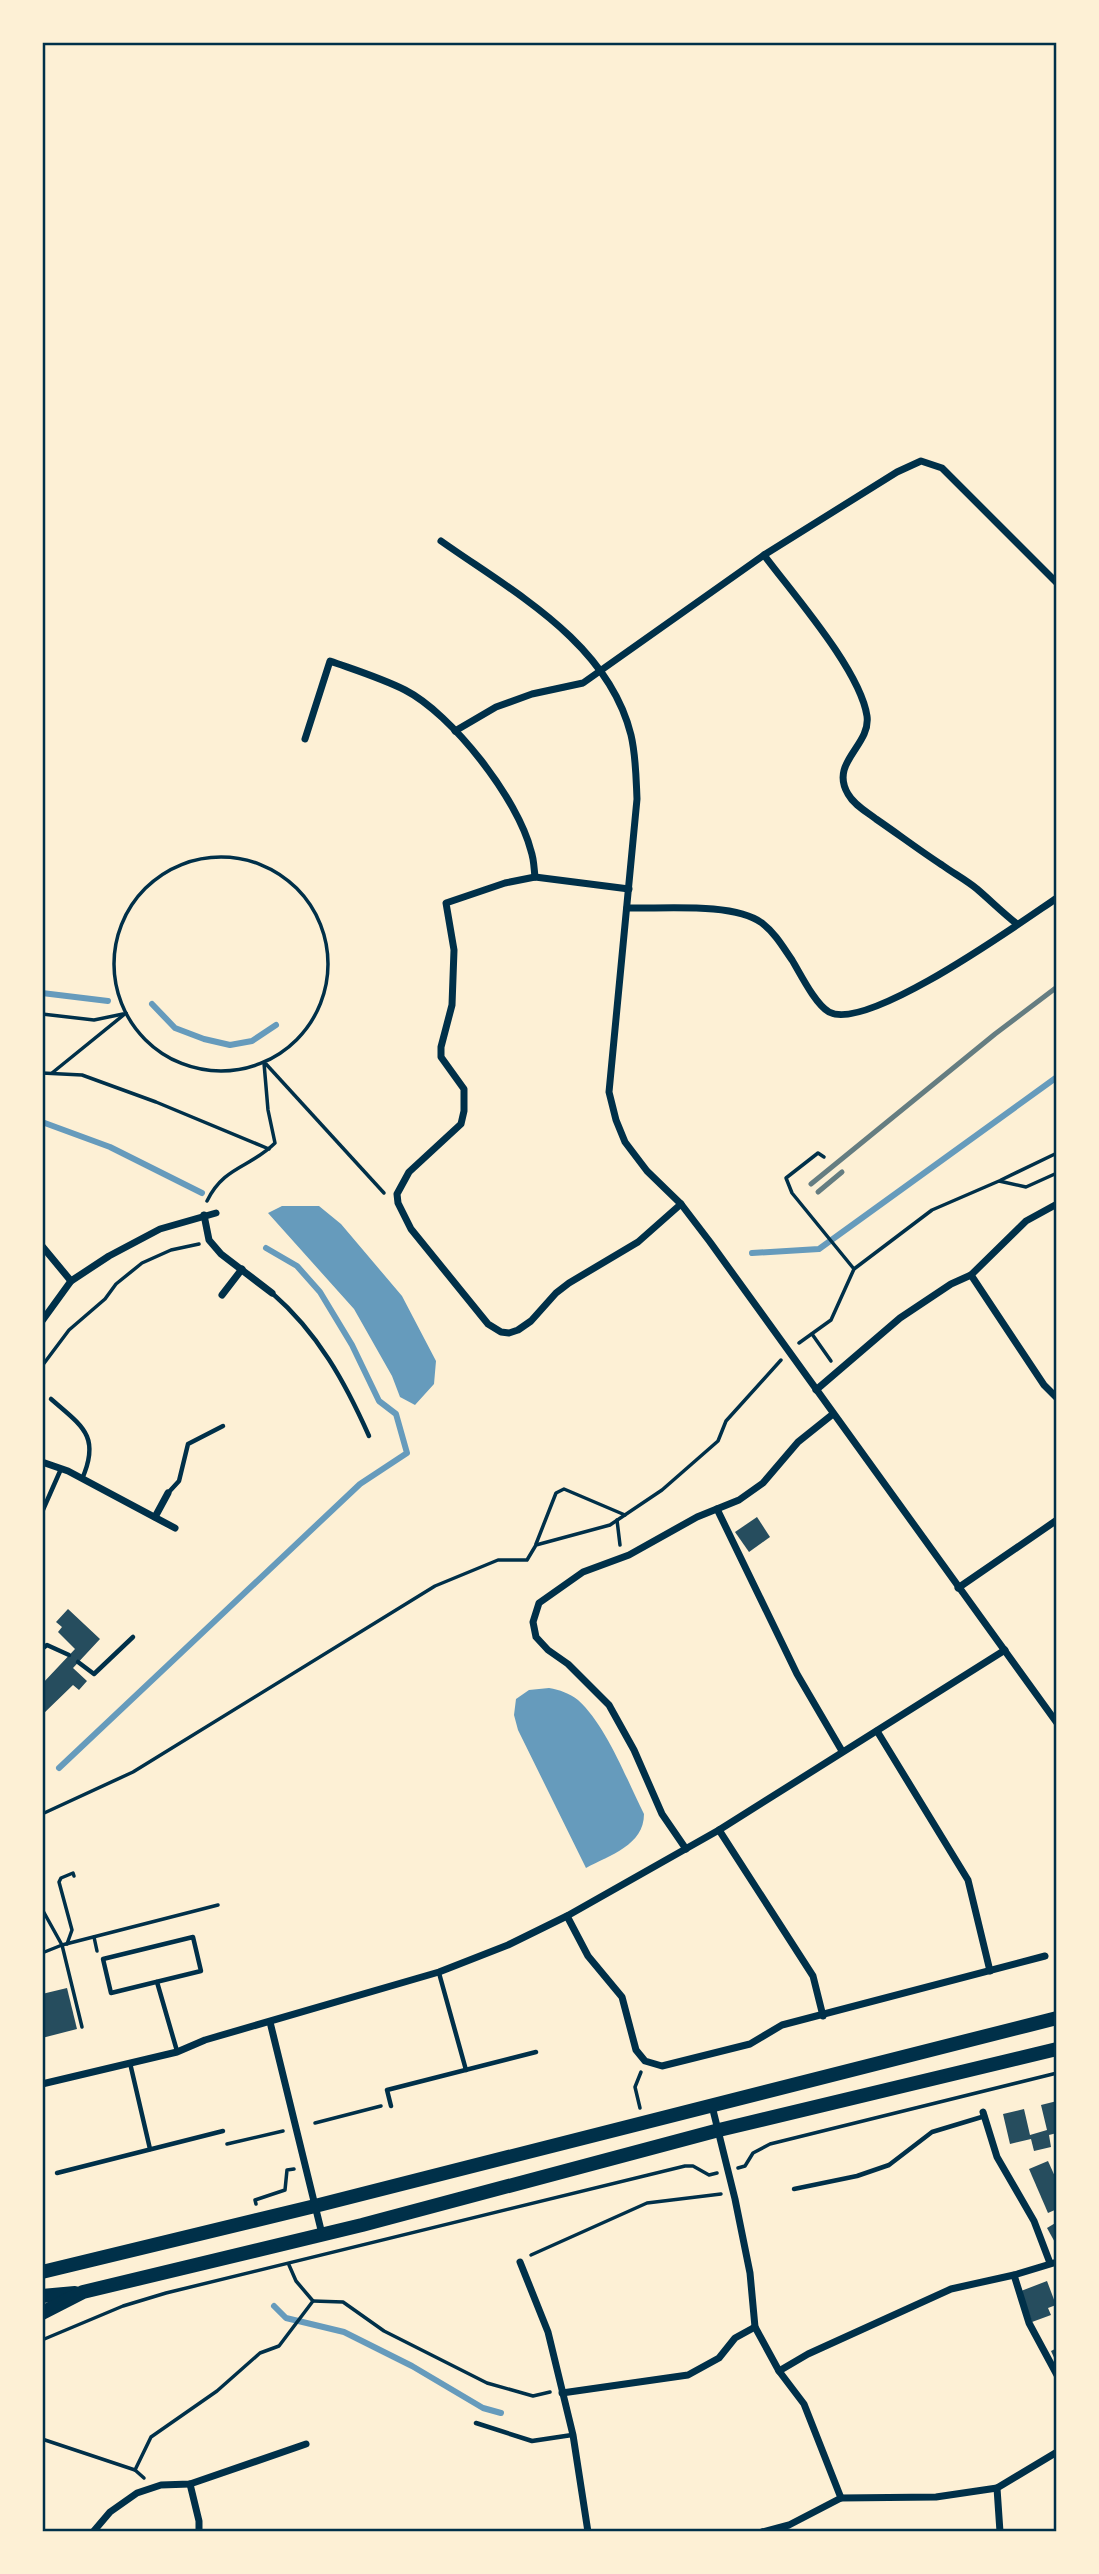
<svg xmlns="http://www.w3.org/2000/svg" width="1099" height="2574" font-family="'Space Grotesk',sans-serif">
<rect width="100%" height="100%" fill="#fdf0d5"/>
<g fill="#669bbc">
<polygon points="282,1206 319,1206 341,1224 402,1296 436,1361 434,1384 415,1405 400,1397 392,1376 354,1309 268,1213"/>
<path d="M549,1688C560,1690 569,1693 578,1700C606,1725 627,1780 644,1814C644,1845 610,1855 586,1868L518,1730L514,1715L516,1699L529,1690Z"/>
</g>
<g fill="none" stroke-linecap="round" stroke-linejoin="round">
<g stroke="#669bbc" stroke-width="6">
<polyline points="42,993 108,1001"/>
<polyline points="152,1004 175,1028 204,1039 230,1045 252,1041 276,1025"/>
<polyline points="42,1122 110,1147 202,1193"/>
<polyline points="752,1253 819,1249 1057,1077"/>
<polyline points="59,1768 360,1484 407,1453 396,1414 379,1401 352,1345 320,1292 297,1266 266,1248"/>
<polyline points="274,2306 286,2318 344,2332 412,2366 483,2408 501,2413"/>
</g>
</g>
<g fill="#264d5e">
<polygon points="757,1517 770,1537 749,1552 735,1532"/>
<polygon points="68,1609 100,1639 73,1668 87,1681 79,1690 73,1685 42,1715 42,1684 75,1649 58,1632 62,1627 56,1622"/>
<polygon points="67,1988 77,2029 42,2038 42,1994"/>
<polygon points="1057,2101 1057,2133 1049,2135 1051,2147 1034,2151 1031,2139 1010,2144 1003,2114 1024,2109 1030,2135 1047,2130 1041,2105"/>
<polygon points="1048,2161 1057,2181 1057,2209 1048,2213 1029,2169"/>
<polygon points="1057,2222 1057,2246 1047,2228"/>
<polygon points="1047,2281 1056,2305 1048,2308 1051,2315 1032,2322 1021,2291"/>
<polygon points="1057,2348 1057,2364 1051,2351"/>
</g>
<g fill="none" stroke-linecap="round" stroke-linejoin="round">
<g stroke="#003049" stroke-width="3.5">
<circle cx="221" cy="964" r="107"/>
<polyline points="42,1014 94,1020 123,1014"/>
<polyline points="266,1064 384,1193"/>
<polyline points="42,1073 82,1075 156,1102 269,1149"/>
<polyline points="52,1073 126,1013"/>
<polyline points="824,1157 818,1153 786,1178 792,1193 854,1269"/>
<polyline points="1001,1180 1057,1153"/>
<path d="M207,1201C224,1166 250,1168 275,1143L268,1110L264,1063"/>
<polyline points="812,1334 831,1361"/>
<polyline points="799,1343 831,1320 854,1269 932,1210 999,1181 1026,1187 1057,1173"/>
<polyline points="42,1366 69,1330 105,1299 116,1284 142,1263 171,1250 199,1244"/>
<polyline points="617,1520 620,1545"/>
<polyline points="536,1544 556,1493 564,1489 625,1515"/>
<polyline points="42,1814 133,1772 435,1586 498,1560 527,1560 536,1545 610,1525 662,1490 718,1441 726,1421 781,1360"/>
<polyline points="42,1909 62,1945 82,2027"/>
<polyline points="94,1937 97,1951"/>
<polyline points="67,1944 72,1930 59,1882 61,1878 73,1873 74,1876"/>
<polyline points="42,1953 62,1945 218,1905"/>
<polyline points="640,2108 635,2087 641,2072"/>
<polyline points="315,2123 381,2106"/>
<polyline points="227,2144 283,2131"/>
<polyline points="738,2168 745,2166 753,2153 770,2144 1057,2073"/>
<polyline points="256,2204 255,2200 285,2190 287,2170 294,2169"/>
<polyline points="531,2255 647,2203 721,2194"/>
<polyline points="313,2301 343,2302 384,2331 487,2383 533,2396 550,2392"/>
<polyline points="42,2340 123,2306 166,2293 685,2166 693,2166 709,2175 717,2173"/>
<polyline points="42,2439 135,2470 144,2478"/>
<polyline points="135,2470 151,2437 217,2391 260,2353 279,2346 313,2301 296,2281 289,2265"/>
</g>
<g stroke="#003049" stroke-width="4.5">
<path d="M272,1293C318,1333 345,1382 369,1436"/>
<path d="M51,1399C82,1426 101,1436 82,1479"/>
<polyline points="168,1493 179,1481 188,1444 223,1426"/>
<polyline points="42,1512 61,1469"/>
<polyline points="42,1649 47,1645 69,1655"/>
<polyline points="78,1662 94,1674 133,1637"/>
<polygon points="193,1937 201,1971 111,1993 103,1959"/>
<polyline points="439,1973 466,2070"/>
<polyline points="157,1982 177,2051"/>
<polyline points="130,2063 150,2149"/>
<polyline points="391,2106 387,2090 536,2052"/>
<polyline points="57,2173 223,2131"/>
<polyline points="794,2189 857,2176 889,2165 932,2132 985,2116"/>
<polyline points="476,2423 532,2441 572,2435"/>
</g>
<g stroke="#003049" stroke-width="7">
<path d="M441,541C513,592 608,642 631,735C636,756 636,777 637,799L609,1092L616,1120L625,1142L647,1171L681,1204L710,1242L1057,1723"/>
<path d="M764,555C793,594 860,670 867,716C871,746 829,762 848,794C854,805 867,812 876,819C898,834 919,850 942,865C953,873 966,880 977,889C991,901 1003,913 1017,924"/>
<polyline points="455,731 496,707 532,694 583,683 764,555 897,472 921,461 942,468 1057,583"/>
<path d="M305,739L330,661C355,670 381,678 405,690C452,714 518,799 531,851C534,859 534,869 535,877"/>
<polyline points="629,889 535,877 505,883 446,903 454,950 452,1005 441,1047 441,1057 464,1089 464,1111 461,1124 409,1172 397,1194 398,1203 411,1229 488,1324 501,1332 509,1333 518,1330 531,1321 556,1293 569,1283 638,1242 681,1204"/>
<path d="M627,908C663,909 733,902 762,923C775,933 783,947 792,960C800,973 815,1004 829,1012C867,1033 1021,922 1057,898"/>
<polyline points="204,1215 209,1240 221,1254 272,1293"/>
<polyline points="42,1246 71,1281"/>
<polyline points="971,1275 1044,1385 1057,1398"/>
<polyline points="222,1295 242,1269"/>
<polyline points="42,1321 71,1281 109,1256 160,1229 216,1213"/>
<polyline points="816,1390 900,1318 951,1284 971,1275 1026,1221 1057,1204"/>
<polyline points="42,1462 68,1471 175,1528"/>
<polyline points="717,1509 797,1674 842,1751"/>
<polyline points="155,1517 168,1493"/>
<polyline points="958,1588 1057,1520"/>
<polyline points="877,1731 968,1880 990,1971"/>
<polyline points="719,1830 813,1976 823,2016"/>
<polyline points="686,1849 662,1814 634,1750 609,1705 568,1664 548,1650 536,1637 533,1622 539,1603 583,1572 629,1555 697,1517 739,1500 763,1483 798,1442 833,1414"/>
<polyline points="567,1916 588,1956 622,1997 636,2050 645,2061 662,2066 750,2044 782,2025 1045,1956"/>
<polyline points="270,2022 322,2234"/>
<polyline points="42,2084 177,2052 205,2040 439,1972 508,1945 567,1916 719,1830 1005,1650"/>
<polyline points="712,2106 735,2199 750,2273 755,2327 779,2371 804,2404 841,2498"/>
<polyline points="983,2112 997,2157 1034,2221 1050,2263"/>
<polyline points="520,2262 548,2332 573,2435 588,2532"/>
<polyline points="1014,2275 1029,2323 1057,2375"/>
<polyline points="779,2371 808,2354 951,2289 1014,2275 1057,2262"/>
<polyline points="562,2393 688,2375 719,2358 735,2338 755,2327"/>
<polyline points="190,2484 199,2521 199,2532"/>
<polyline points="93,2532 110,2512 137,2493 161,2485 190,2484 306,2444"/>
<polyline points="762,2532 789,2525 841,2498 936,2497 997,2488"/>
<polyline points="1000,2532 997,2488 1057,2452"/>
</g>
<g stroke="#003049" stroke-width="14">
<polyline points="42,2272 315,2206 1057,2018"/>
<polyline points="42,2296 75,2293"/>
<polyline points="42,2313 83,2292 362,2225 719,2130 1057,2049"/>
</g>
<g stroke="#657d81" stroke-width="5">
<polyline points="811,1184 995,1034 1057,987"/>
<polyline points="818,1192 842,1172"/>
</g>
</g>
<rect width="1099" height="2574" fill="none" stroke="#fdf0d5" stroke-width="88"/>
<rect x="44" y="44" width="1011" height="2486" fill="none" stroke="#003049" stroke-width="2.5"/>
</svg>
